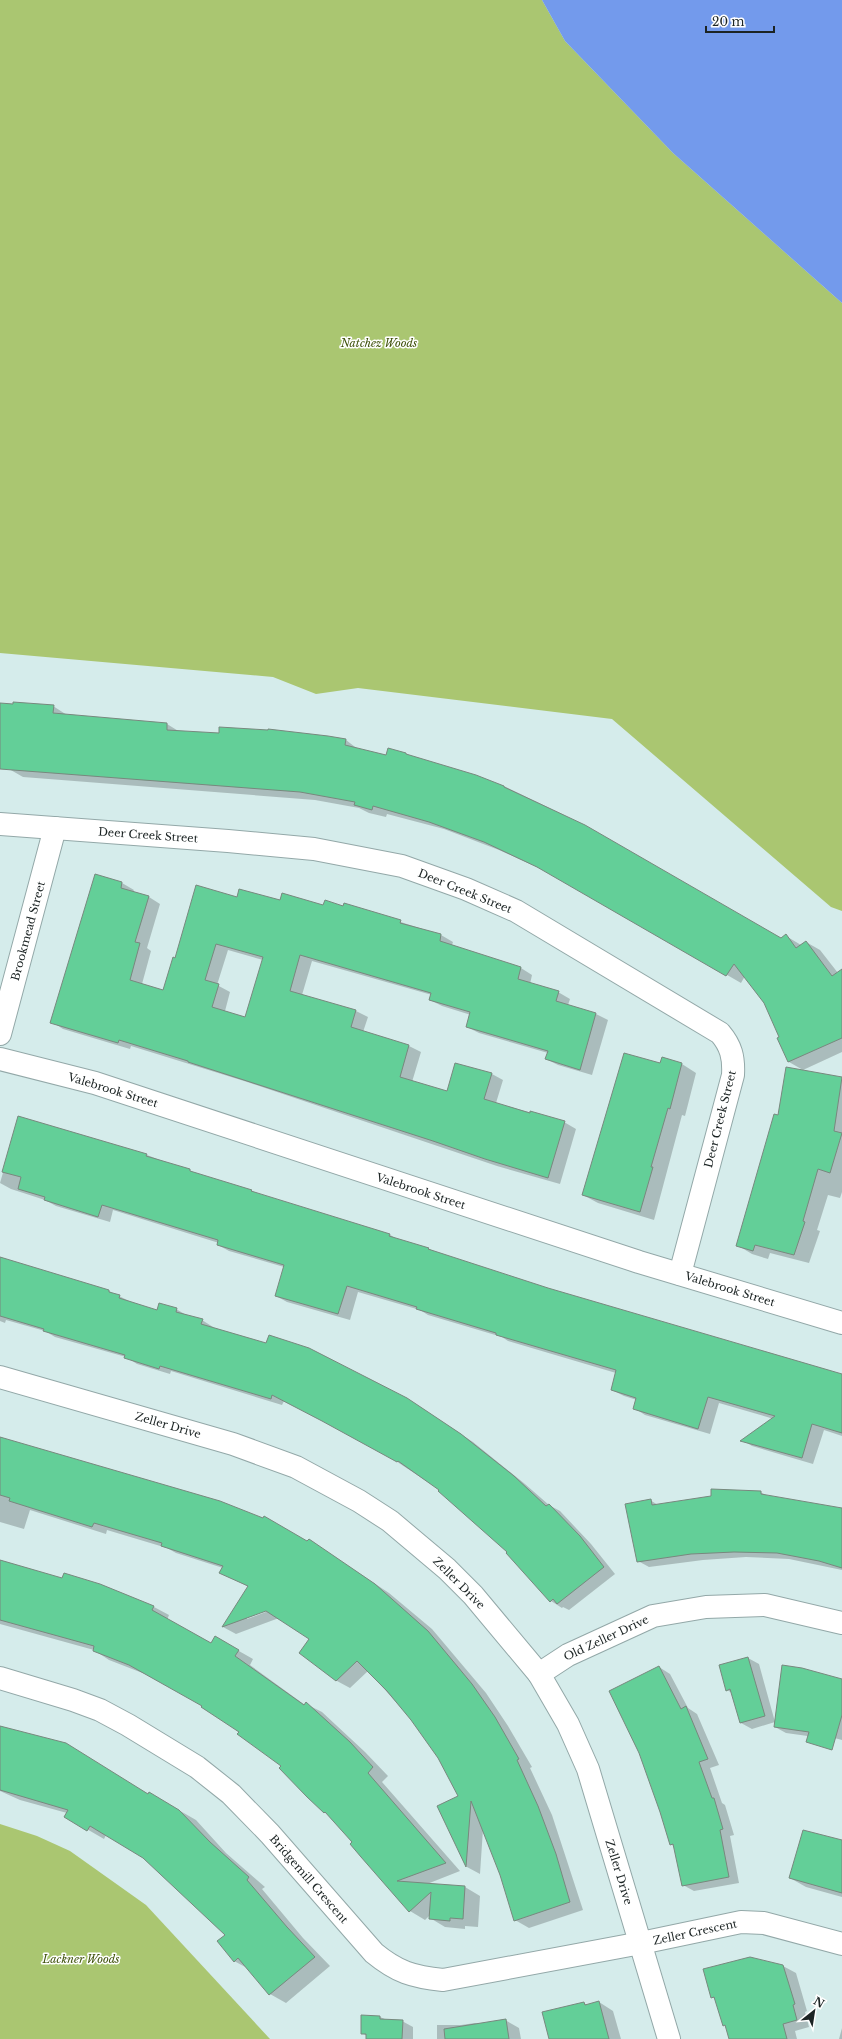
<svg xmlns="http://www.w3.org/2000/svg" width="842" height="2039" font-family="'Libre Baskerville',serif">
<rect width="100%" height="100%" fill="#d5eceb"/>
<g fill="#aac671">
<polygon points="0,0 542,0 565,41 673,153 842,303 842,911 831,907 612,719 358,688 316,694 273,677 0,653"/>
<polygon points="0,1824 37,1836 70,1851 146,1905 270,2039 0,2039"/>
</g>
<polygon fill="#739aec" points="542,0 842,0 842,303 673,153 565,41"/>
<g fill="#0003" fill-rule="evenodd">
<polygon points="0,704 53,706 67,715 167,724 180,732 346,740 359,750 387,756 411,757 504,786 562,814 781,939 786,936 801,945 806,942 820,950 838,973 842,971 842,1052 803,1070 789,1062 781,1038 764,1002 745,976 741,983 552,874 499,850 444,829 387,814 386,817 369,813 359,808 315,800 23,777 9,769 0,768"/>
<path d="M96,876L122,883L134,890L133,892L149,897L160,904L147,948L151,951L142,984L163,991L176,959L237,898L324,906L344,907L345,904L441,935L453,942L452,945L521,968L532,975L530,984L558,992L570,999L568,1005L596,1014L608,1020L592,1075L558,1065L546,1059L548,1053L479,1033L467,1027L471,1015L442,1006L430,1000L432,995L312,961L302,995L356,1011L368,1017L363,1032L409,1046L421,1052L412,1082L448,1093L456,1064L492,1074L503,1080L496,1103L564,1122L576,1129L560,1184L497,1166L244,1081L131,1046L130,1049L63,1029L52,1022ZM228,950L263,960L246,1018L225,1011L230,992L217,985Z"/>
<polygon points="661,1064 682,1064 696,1073 685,1116 682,1115 654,1220 598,1203 583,1195"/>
<polygon points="787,1068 842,1078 842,1192 840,1198 828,1195 817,1230 820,1231 809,1263 770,1253 768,1259 752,1254 737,1245 778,1116"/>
<polygon points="19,1117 147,1155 197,1174 252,1191 259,1195 389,1234 398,1240 428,1248 436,1253 547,1289 842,1376 842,1436 824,1430 813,1464 752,1446 742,1440 774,1419 719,1403 710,1434 645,1415 634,1408 637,1400 624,1396 612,1390 616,1373 508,1341 502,1337 428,1315 420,1310 358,1292 350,1320 287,1302 276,1296 284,1267 229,1251 218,1245 219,1243 113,1210 110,1222 56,1206 45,1200 11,1189 0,1183"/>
<polygon points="0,1259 109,1291 131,1302 157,1311 176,1309 188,1316 202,1320 213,1327 213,1328 418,1406 473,1442 525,1484 549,1505 560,1511 591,1544 615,1574 569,1610 563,1607 562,1608 551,1601 508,1552 440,1490 376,1448 284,1401 282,1405 171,1371 170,1374 137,1364 126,1357 55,1337 45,1331 6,1320 5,1323 0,1321"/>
<path d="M0,1438L308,1542L309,1540L389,1593L432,1629L486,1693L508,1726L532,1767L530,1768L552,1815L583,1910L529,1928L515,1920L501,1874L483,1829L480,1874L467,1867L438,1807L460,1797L438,1757L412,1720L368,1671L350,1688L337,1681L300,1652L310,1639L279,1618L236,1634L223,1627L249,1587L221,1573L223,1568L176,1553L167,1548L107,1530L106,1534L30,1510L24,1529L0,1522ZM270,1608L271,1610L247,1619V1617Z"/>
<polygon points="760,1492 768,1496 842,1509 842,1570 789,1559 746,1557 703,1560 649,1567 638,1561 650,1500 658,1505"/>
<polygon points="0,1560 154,1607 169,1615 167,1620 212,1644 216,1638 253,1659 250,1665 305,1705 306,1704 322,1712 365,1752 388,1776 382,1782 460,1871 427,1884 465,1887 480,1896 478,1927 465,1926 465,1929 445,1927 430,1918 430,1915 425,1920 410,1911 362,1857 353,1842 329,1815 324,1812 282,1766 240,1732 191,1698 145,1674 109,1660 94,1650 0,1624"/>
<polygon points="748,1658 759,1664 775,1722 752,1729 741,1723 732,1693 727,1690"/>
<polygon points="659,1667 670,1674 688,1708 697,1714 719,1765 710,1768 722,1803 725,1805 734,1835 730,1836 739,1883 694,1891 683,1885 674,1846 670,1844"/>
<polygon points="842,1680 842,1740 823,1735 822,1738 786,1733 775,1727"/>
<polygon points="0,1726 42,1739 149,1795 149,1793 196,1820 226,1853 265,1887 262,1889 303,1938 330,1966 286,2003 270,1994 249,1969 234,1961 226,1935 143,1857 106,1835 104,1839 66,1817 67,1813 20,1800 0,1791"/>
<polygon points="842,1841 842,1897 806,1887 790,1878"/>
<polygon points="783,1966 796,1973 807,2011 805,2012 809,2027 795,2031 797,2039 730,2039 716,1999 712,1997"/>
<polygon points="599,2002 613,2011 621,2039 549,2039 583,2003 588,2005"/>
<polygon points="380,2017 387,2020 402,2021 413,2027 413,2039 367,2039 367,2036 362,2033"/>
<polygon points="505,2020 519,2028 521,2039 437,2039 437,2025 461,2025 475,2023 478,2024"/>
<polygon points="842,2028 842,2039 839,2039"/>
</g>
<g fill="#63cf98" stroke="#78887e" fill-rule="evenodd">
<polygon points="13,702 54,705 53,713 167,723 167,730 219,733 219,727 268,730 268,729 328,736 346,739 345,745 386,755 388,748 406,753 406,754 476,775 504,786 504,787 585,825 781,938 786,934 796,948 806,941 832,976 842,969 842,1038 788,1062 777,1038 779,1037 764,1003 734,964 726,976 537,867 484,842 429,822 373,806 372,810 354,805 355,802 300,792 0,769 0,703 13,704"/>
<path d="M95,874L122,882L121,888L149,896L135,942L140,943L130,980L163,990L173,957L175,958L196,885L237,897L239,889L280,900L282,893L323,905L325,900L343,906L344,903L401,920L400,923L441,934L440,941L521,967L518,979L559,991L556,1001L596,1013L580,1070L545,1059L548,1051L466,1027L470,1012L429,1000L431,993L300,955L290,991L356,1010L351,1027L409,1045L400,1077L447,1091L455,1063L492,1073L484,1099L530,1113V1111L565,1121L548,1178L485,1159L433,1141L188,1062V1061L119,1040L118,1043L50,1023ZM216,944L263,957L245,1017L212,1007L219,984L205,980Z"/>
<polygon points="624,1053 660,1063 662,1057 682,1063 670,1109 668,1108 651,1167 653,1167 640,1212 582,1195"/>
<polygon points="786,1067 842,1077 834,1131 842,1133 830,1173 818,1169 803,1221 805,1222 794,1255 755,1245 753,1251 736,1246 774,1114 778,1115"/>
<polygon points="18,1116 147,1154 146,1156 190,1169 190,1171 252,1190 251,1191 390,1234 389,1236 429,1248 428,1249 548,1288 842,1374 842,1433 812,1424 802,1458 740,1441 775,1416 708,1397 698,1429 633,1409 636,1398 611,1390 616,1370 496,1335 496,1333 416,1309 417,1307 347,1286 338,1314 275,1296 284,1265 217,1245 218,1240 102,1205 98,1217 44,1200 45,1197 18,1189 21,1177 2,1172"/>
<polygon points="0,1257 109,1290 109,1292 120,1295 119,1298 157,1310 159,1303 177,1308 176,1312 203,1319 201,1324 266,1343 269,1335 309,1348 407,1398 461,1434 514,1476 546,1506 549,1504 580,1536 604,1567 557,1604 553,1599 550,1602 506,1553 507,1552 438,1491 439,1490 398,1461 397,1462 322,1421 272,1395 271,1399 160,1366 159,1369 124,1358 125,1355 43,1331 44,1329 0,1316"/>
<polygon points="0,1437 220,1501 263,1518 264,1516 307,1541 309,1539 375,1584 428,1631 472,1684 495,1717 519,1759 517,1760 538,1806 556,1854 570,1902 514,1921 500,1875 471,1801 466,1867 437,1806 458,1796 438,1758 411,1720 387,1691 357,1661 336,1681 299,1653 309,1639 266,1611 222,1627 248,1586 219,1573 223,1566 161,1546 162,1543 94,1523 92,1527 9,1501 10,1498 0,1495"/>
<polygon points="711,1489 761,1491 761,1494 842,1508 842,1568 819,1561 777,1553 734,1552 691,1554 637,1562 625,1504 651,1499 652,1505 711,1496"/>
<polygon points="0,1560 62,1578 64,1573 100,1584 154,1606 152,1610 211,1643 215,1636 239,1650 235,1656 304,1705 306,1702 350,1742 373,1767 368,1773 446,1863 397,1881 465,1886 463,1919 450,1918 450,1921 429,1919 431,1892 409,1912 361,1857 350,1844 352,1842 325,1812 324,1813 307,1797 279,1768 281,1766 237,1734 239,1732 201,1707 202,1706 129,1665 93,1651 94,1646 0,1620"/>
<polygon points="748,1657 765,1716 740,1723 730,1689 726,1691 719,1665"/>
<polygon points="782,1665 802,1668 842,1679 842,1715 832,1750 806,1742 809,1732 774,1727"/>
<polygon points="659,1666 681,1709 686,1706 708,1759 699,1762 712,1798 714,1798 723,1829 720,1830 729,1877 682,1886 673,1844 670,1845 660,1812 639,1753 609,1691"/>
<polygon points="0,1726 66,1743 148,1794 149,1792 179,1810 210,1842 249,1877 247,1880 287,1927 315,1957 269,1995 238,1958 234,1962 217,1941 225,1935 143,1858 90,1826 87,1831 64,1817 68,1810 0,1790"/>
<polygon points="803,1830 842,1840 842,1893 789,1878"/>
<polygon points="750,1957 783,1965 795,2004 793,2005 797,2020 783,2024 787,2039 729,2039 725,2025 723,2026 714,1997 711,1998 703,1969"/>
<polygon points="599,2001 609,2039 549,2039 542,2012 584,2002 585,2005"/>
<polygon points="361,2015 380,2016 380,2019 403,2020 402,2039 366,2039 366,2034 361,2034"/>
<polygon points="506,2019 509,2039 445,2039 444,2029"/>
</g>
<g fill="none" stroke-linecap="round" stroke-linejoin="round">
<defs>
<g id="minor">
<path d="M0,824L228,841L314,849L402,866L466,889L516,911L720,1033C731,1046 734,1057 733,1075L680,1274"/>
<polyline points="0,1034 55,828"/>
<polyline points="0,1059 95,1083 639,1262 842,1323"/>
<polyline points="539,1674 568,1724 588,1769 669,2039"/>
<path d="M0,1678L73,1700L100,1710L128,1725L197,1767L231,1794L270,1834L374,1953C397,1972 413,1977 443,1980L641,1943L741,1922L764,1923L842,1944"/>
</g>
<polyline id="tertiary" points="0,1377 233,1444 296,1467 359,1501 390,1521 447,1569 473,1595 539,1674 568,1655 653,1616 706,1607 765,1605 842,1623"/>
</defs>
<use href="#minor" stroke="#93a8a8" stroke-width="24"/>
<use href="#tertiary" stroke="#93a8a8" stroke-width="24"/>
<use href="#minor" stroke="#fff" stroke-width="22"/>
<use href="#tertiary" stroke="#fff" stroke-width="22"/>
</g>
<g text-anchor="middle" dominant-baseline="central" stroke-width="3" stroke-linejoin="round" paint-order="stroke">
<g font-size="11" font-style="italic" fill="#40530c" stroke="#fff">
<text x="379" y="343">Natchez Woods</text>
<text x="81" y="1959">Lackner Woods</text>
</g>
<g font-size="11" fill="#1c2424" stroke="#fff">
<text transform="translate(148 835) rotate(4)">Deer Creek Street</text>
<text transform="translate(465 891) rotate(22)">Deer Creek Street</text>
<text transform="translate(28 931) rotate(-75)">Brookmead Street</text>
<text transform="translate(113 1090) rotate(17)">Valebrook Street</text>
<text transform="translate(720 1119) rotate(-76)">Deer Creek Street</text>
<text transform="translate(421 1191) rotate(18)">Valebrook Street</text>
<text transform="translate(730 1289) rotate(17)">Valebrook Street</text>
<text transform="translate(168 1425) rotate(16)">Zeller Drive</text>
<text transform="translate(459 1583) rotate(45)">Zeller Drive</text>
<text transform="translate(606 1638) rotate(-25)">Old Zeller Drive</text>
<text transform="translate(619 1872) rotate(73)">Zeller Drive</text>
<text transform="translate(309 1879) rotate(49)">Bridgemill Crescent</text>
<text transform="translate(695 1932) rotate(-12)">Zeller Crescent</text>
</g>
</g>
<g transform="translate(814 2011) rotate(30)" stroke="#ffffff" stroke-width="3" paint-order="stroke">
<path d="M0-3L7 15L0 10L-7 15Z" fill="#1c2424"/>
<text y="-6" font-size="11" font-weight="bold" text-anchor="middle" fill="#1c2424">N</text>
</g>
<path d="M706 26v6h68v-6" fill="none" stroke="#1c2424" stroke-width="2"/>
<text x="712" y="26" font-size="12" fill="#1c2424" stroke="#ffffff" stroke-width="3" paint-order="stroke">20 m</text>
</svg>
